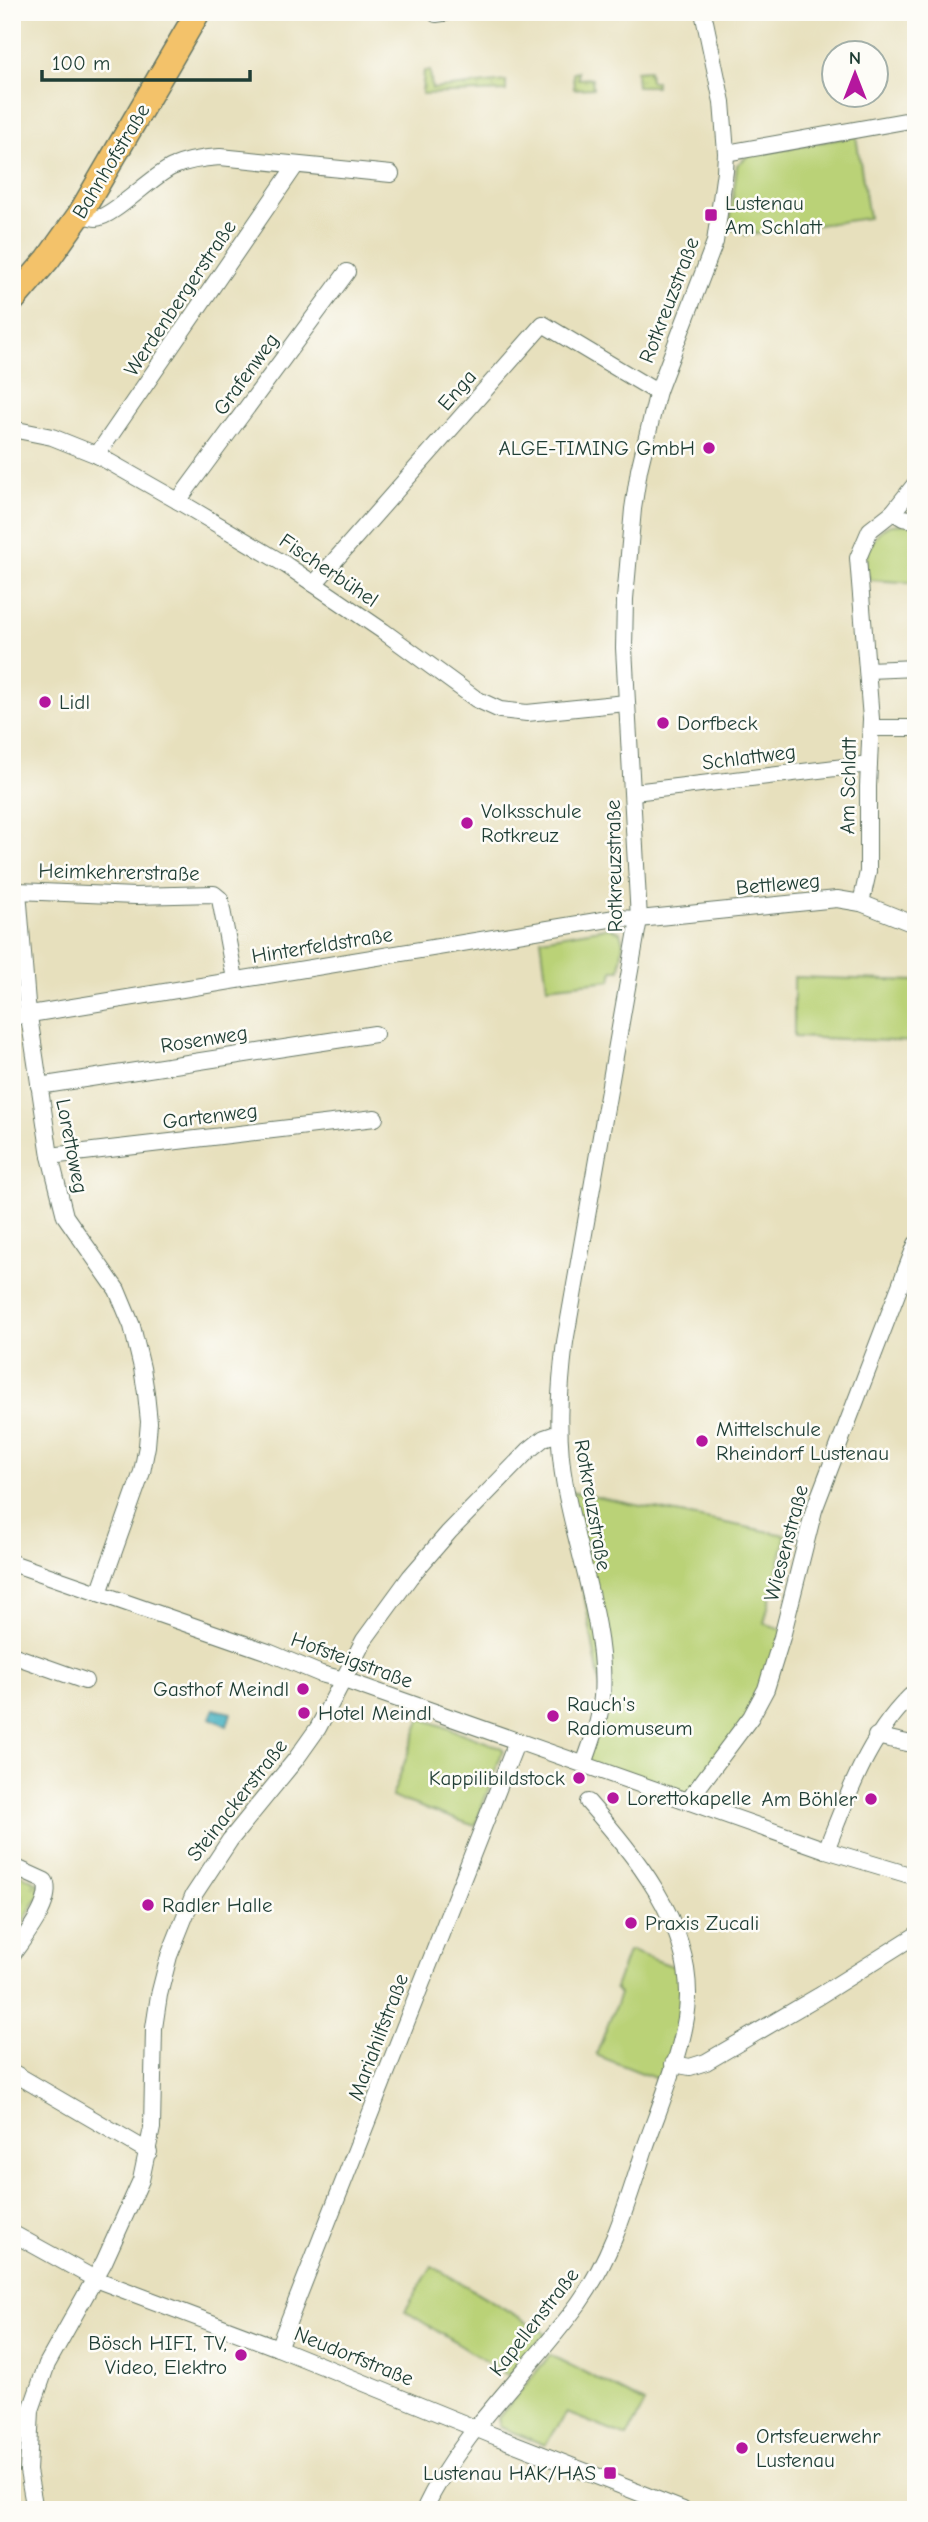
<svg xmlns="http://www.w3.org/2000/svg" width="928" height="2522" font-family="'Comic Neue',sans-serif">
<defs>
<pattern id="cemetery-stones" width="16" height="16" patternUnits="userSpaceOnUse" patternTransform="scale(1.75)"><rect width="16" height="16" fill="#bad277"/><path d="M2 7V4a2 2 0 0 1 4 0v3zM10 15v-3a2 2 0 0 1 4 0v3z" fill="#9fb568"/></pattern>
<pattern id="garden-dots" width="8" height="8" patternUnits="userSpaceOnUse" patternTransform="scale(1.75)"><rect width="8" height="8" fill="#bad277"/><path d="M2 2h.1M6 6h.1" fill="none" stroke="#9fb568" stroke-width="1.8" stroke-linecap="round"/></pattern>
<pattern id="water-ripples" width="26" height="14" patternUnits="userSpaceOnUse" patternTransform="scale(1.75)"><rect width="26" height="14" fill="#43b0c0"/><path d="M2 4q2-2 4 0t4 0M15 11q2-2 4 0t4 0" fill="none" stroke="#37909d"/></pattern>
</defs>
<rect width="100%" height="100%" fill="#fdfcf7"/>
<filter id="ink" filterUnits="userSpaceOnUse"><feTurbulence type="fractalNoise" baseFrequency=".0143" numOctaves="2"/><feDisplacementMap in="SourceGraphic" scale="14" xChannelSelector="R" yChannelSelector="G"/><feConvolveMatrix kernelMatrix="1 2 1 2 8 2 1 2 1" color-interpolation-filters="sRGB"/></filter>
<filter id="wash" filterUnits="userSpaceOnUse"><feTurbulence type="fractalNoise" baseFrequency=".00686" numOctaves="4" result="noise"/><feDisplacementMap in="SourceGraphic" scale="28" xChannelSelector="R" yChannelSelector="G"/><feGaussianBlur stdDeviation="1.57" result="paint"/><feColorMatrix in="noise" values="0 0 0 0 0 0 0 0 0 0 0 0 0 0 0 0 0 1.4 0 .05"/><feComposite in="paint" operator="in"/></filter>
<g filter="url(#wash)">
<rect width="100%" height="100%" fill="#e7e0bd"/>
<g fill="#bad277" stroke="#6c8856" stroke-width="2">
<polygon points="856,136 869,218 745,235 744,229 729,230 737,165 749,155"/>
<path d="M916,524V583L871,580C858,565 871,534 888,526C895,523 908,525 916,524Z"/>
<polygon points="612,927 612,929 620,932 623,942 620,970 613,970 611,980 547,987 541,939"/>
<polygon points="794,977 916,981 916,1042 794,1037"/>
<polygon points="566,1491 786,1535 764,1623 784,1630 763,1695 688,1801 584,1764 602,1696"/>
<polygon points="423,1719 502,1748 503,1750 475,1826 392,1797 420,1720"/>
<polygon points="631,1951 675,1967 681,1973 680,2021 662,2081 596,2055 620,1994 615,1988 628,1952"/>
<polygon points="432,2266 546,2333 509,2376 405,2311"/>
<polygon points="550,2355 645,2403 627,2437 567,2413 545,2445 500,2427 498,2418"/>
</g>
<polygon fill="url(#cemetery-stones)" stroke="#6c8856" stroke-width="2" points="12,1870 44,1886 12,1941"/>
<g fill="url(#garden-dots)" stroke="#6c8856" stroke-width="2">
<polygon points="649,70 650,81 656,81 656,86 637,86 636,71"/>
<polygon points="424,71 430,71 432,89 506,81 506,91 422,94"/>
<polygon points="578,71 578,79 592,78 593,88 574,89 573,72"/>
</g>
<polygon fill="url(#water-ripples)" stroke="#31767a" stroke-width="2" points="214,1709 231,1713 227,1726 210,1718"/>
</g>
<g filter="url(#ink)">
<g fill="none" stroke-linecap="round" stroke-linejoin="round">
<defs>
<g id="street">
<polyline points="436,14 449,12"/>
<polyline points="726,153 916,119"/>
<path d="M80,214C85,215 91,218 96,218C112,218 152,176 172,167C188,160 203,158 220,157L391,174"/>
<polyline points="12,429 52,437 97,455 178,501 286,565 383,631 476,699 500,710 527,713 626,703"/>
<polyline points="97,455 296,165"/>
<polyline points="178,501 347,272"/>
<polyline points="893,512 903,518 916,520"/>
<polyline points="314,584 543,324 650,388 658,391"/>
<polyline points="868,670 916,668"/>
<polyline points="871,728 916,728"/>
<polyline points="634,792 869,764"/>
<polyline points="861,903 868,872 868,787 871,719 858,558 870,530 893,512 916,483"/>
<polyline points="12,1017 615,918 639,919 837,899 861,903 916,925"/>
<polyline points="39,1086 375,1034"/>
<polyline points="50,1156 375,1118"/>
<polyline points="12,1563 268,1652 321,1674 344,1680 826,1850 916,1877"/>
<polyline points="99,1593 142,1472 147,1446 149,1422 146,1393 142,1368 132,1326 117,1290 65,1216 50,1156 27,1003 18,891 135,896 214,894 220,899 235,979"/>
<polyline points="12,1655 85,1681"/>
<polyline points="876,1736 916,1745"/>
<path d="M584,1764C592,1742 600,1720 602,1697C607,1631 577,1552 565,1486C556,1438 559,1390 565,1342L639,919L624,648L625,599L633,509L639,470L658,391L715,242L725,171L726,153L722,102L703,12"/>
<polyline points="688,1801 751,1717 766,1689 782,1637 814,1510 916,1244"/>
<path d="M826,1850C849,1793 869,1733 916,1691"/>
<path d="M12,1866L45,1881C54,1902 24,1937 12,1955"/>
<polyline points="673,2064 690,2067 706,2062 819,1996 916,1935"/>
<polyline points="12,2072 149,2152"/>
<polyline points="12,2233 95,2279 278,2348 492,2435 683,2510"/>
<polyline points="278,2348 517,1741"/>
<polyline points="35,2510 28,2471 31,2410 47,2364 104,2262 141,2180 152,2128 154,2028 159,1995 169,1956 193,1896 230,1840 296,1759 318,1728 364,1640 410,1577 449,1532 529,1450 544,1438 559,1433"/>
<path d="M424,2510C461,2431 529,2372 579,2303C613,2255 627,2203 645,2148C660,2105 688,2039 688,1996C689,1920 635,1856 588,1802"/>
</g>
<polyline id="primary" points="12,301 48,259 80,214 198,12"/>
</defs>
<use href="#street" stroke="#657664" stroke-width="18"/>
<use href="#primary" stroke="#657664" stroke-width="27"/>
<use href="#street" stroke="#fff" stroke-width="16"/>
<use href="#primary" stroke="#f3c26a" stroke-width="24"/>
</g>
</g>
<g fill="#b5179e" stroke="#fdfcf7" stroke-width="2.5">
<rect x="704" y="208" width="14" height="14" rx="3.5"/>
<circle cx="709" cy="448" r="7"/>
<circle cx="45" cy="702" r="7"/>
<circle cx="663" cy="723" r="7"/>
<circle cx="467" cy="823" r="7"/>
<circle cx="702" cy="1441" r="7"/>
<circle cx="303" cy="1689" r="7"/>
<circle cx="304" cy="1713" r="7"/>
<circle cx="553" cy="1716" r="7"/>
<circle cx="579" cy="1778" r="7"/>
<circle cx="613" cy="1798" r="7"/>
<circle cx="871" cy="1799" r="7"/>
<circle cx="148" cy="1905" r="7"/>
<circle cx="631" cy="1923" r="7"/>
<circle cx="241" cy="2355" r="7"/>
<circle cx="742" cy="2448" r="7"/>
<rect x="603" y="2466" width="14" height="14" rx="3.5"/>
</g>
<g text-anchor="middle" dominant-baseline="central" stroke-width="5" stroke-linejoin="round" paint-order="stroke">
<g font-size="21" fill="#1f3d34" stroke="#fdfcf7">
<text transform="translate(111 161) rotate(-59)">Bahnhofstraße</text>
<text transform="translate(180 298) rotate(-56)">Werdenbergerstraße</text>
<text transform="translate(669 300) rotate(-69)">Rotkreuzstraße</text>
<text transform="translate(246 374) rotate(-54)">Grafenweg</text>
<text transform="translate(457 390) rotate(-49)">Enga</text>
<text transform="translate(329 570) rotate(34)">Fischerbühel</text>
<text transform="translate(749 757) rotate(-7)">Schlattweg</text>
<text transform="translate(848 786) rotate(-89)">Am Schlatt</text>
<text transform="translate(614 866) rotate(-91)">Rotkreuzstraße</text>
<text transform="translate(119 872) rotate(1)">Heimkehrerstraße</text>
<text transform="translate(778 884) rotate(-5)">Bettleweg</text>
<text transform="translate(322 945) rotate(-9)">Hinterfeldstraße</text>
<text transform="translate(204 1039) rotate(-9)">Rosenweg</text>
<text transform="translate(210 1116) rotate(-7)">Gartenweg</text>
<text transform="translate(72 1146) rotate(79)">Lorettoweg</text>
<text transform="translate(593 1505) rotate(80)">Rotkreuzstraße</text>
<text transform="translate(786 1543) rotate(-75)">Wiesenstraße</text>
<text transform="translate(352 1660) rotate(20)">Hofsteigstraße</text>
<text transform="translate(237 1800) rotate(-52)">Steinackerstraße</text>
<text transform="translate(378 2037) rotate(-69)">Mariahilfstraße</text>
<text transform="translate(534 2322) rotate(-52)">Kapellenstraße</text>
<text transform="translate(354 2356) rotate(22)">Neudorfstraße</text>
</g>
<g font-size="21" fill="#1f3d34" stroke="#fdfcf7" text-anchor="start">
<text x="725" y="203">Lustenau<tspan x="725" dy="24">Am Schlatt</tspan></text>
<text x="695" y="448" text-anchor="end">ALGE-TIMING GmbH</text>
<text x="59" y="702">Lidl</text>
<text x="677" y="723">Dorfbeck</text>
<text x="481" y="811">Volksschule<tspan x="481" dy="24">Rotkreuz</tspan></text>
<text x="716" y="1429">Mittelschule<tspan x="716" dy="24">Rheindorf Lustenau</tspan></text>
<text x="289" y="1689" text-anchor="end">Gasthof Meindl</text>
<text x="567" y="1704">Rauch's<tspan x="567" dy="24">Radiomuseum</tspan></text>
<text x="318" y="1713">Hotel Meindl</text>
<text x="565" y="1778" text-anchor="end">Kappilibildstock</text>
<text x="627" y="1798">Lorettokapelle</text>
<text x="857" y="1799" text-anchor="end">Am Böhler</text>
<text x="162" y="1905">Radler Halle</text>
<text x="645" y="1923">Praxis Zucali</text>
<text x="227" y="2343" text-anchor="end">Bösch HIFI, TV,<tspan x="227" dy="24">Video, Elektro</tspan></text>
<text x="756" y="2436">Ortsfeuerwehr<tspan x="756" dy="24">Lustenau</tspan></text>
<text x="596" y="2473" text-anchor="end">Lustenau HAK/HAS</text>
</g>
</g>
<rect width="928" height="2522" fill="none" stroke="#fdfcf7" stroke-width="42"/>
<g transform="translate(855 74)"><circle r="33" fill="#fdfcf7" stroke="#a4b0a9" stroke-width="2"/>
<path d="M0-5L12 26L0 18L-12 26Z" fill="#b5179e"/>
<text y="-10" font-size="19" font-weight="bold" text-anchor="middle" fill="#1f3d34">N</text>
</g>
<path d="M42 70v10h208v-10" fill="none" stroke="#1f3d34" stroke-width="3.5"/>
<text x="52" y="70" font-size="21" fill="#1f3d34" stroke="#fdfcf7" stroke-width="5" paint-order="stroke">100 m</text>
</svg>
